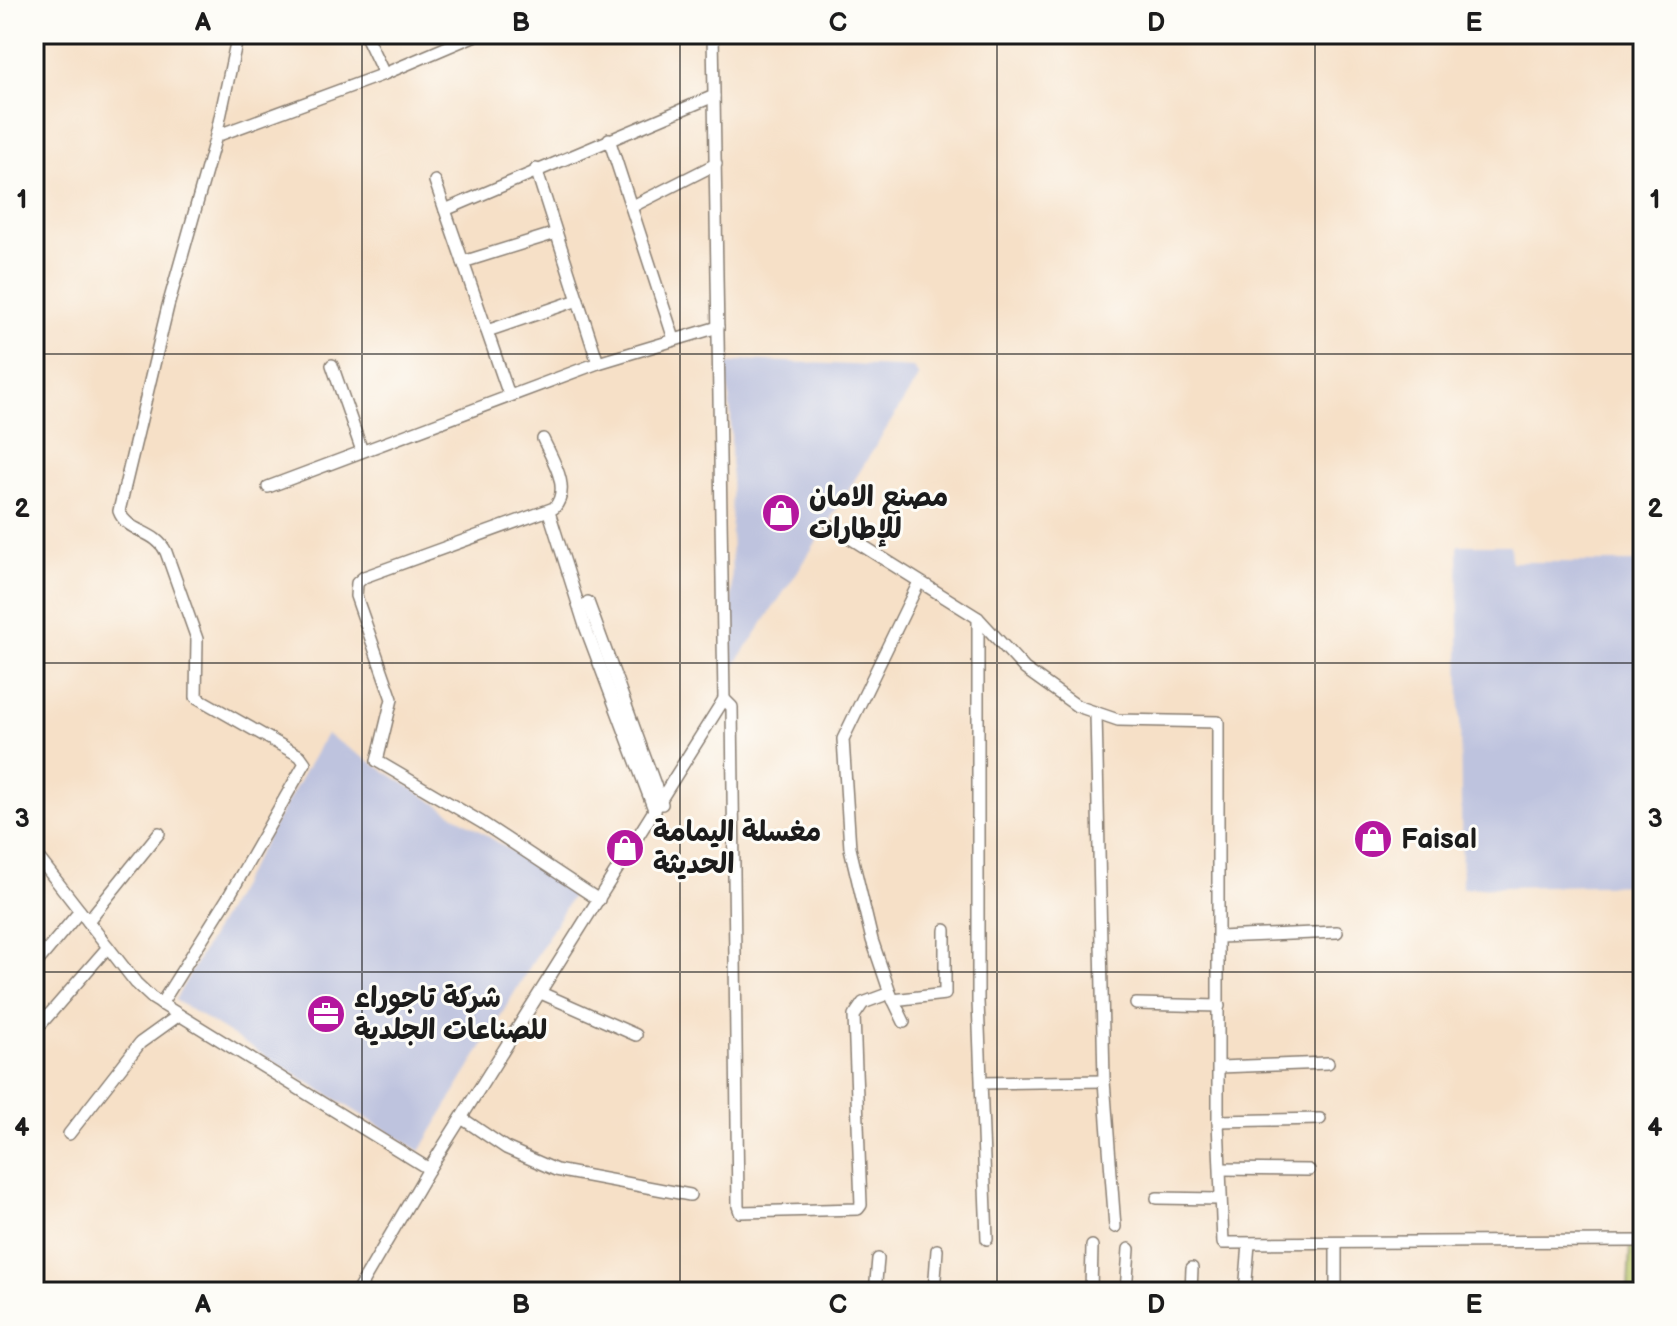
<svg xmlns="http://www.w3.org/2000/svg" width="1677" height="1326" font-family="'Balsamiq Sans','Playpen Sans Arabic',sans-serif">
<rect width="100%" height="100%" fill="#fdfcf7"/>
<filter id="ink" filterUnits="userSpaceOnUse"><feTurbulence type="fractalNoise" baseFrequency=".0125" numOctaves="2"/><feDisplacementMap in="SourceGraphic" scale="16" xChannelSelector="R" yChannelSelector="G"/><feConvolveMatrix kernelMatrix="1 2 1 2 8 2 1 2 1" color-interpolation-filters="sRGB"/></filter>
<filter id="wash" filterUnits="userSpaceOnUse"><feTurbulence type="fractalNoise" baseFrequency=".006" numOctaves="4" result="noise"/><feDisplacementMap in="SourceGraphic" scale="32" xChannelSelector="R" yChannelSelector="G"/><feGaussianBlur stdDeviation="1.8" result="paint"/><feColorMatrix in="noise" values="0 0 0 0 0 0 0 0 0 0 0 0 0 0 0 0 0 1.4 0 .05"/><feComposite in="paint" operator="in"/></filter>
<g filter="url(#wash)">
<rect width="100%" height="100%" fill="#f6e0c7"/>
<g fill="#bec3de">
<polygon points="745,360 914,368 919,376 800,568 732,669 731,416 726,365"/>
<polygon points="1458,545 1510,545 1511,562 1643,562 1643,884 1462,888"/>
<polygon points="326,734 575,891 420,1151 175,1000"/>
</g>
<polygon fill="#bbc86a" stroke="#6c7243" stroke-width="2" points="1630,1245 1643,1246 1643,1292 1628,1292"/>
</g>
<g filter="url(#ink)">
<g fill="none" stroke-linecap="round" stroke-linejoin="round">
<defs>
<g id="minor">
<polyline points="238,34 216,136 384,74 478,34"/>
<polyline points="365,34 384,74"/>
<polyline points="609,139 674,339"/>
<polyline points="536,169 598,363"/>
<polyline points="435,181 509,395"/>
<polyline points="631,207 716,164"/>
<polyline points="445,210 714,96"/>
<polyline points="463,262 556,233"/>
<polyline points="487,331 578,300"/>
<polyline points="332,365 362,451"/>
<path d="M543,439C552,459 572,489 554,508L364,577L357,583L356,596L392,699L377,761L481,822L599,900"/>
<polyline points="268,487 598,363 718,327"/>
<polyline points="549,512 585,626 655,812"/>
<polyline points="831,526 978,618 1025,669 1077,706 1118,720 1218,722 1218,1121 1223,1243 1643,1241"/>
<polyline points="588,602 662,804"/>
<polyline points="978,618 978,1001 987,1239"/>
<polyline points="724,699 732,707 738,1206 740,1212 858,1209 861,1205 854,1016 863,1003 890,993 872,940 850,848 843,739 919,582"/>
<polyline points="1096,713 1104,1081 1115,1227"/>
<polyline points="34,852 136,983 152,998 429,1169"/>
<polyline points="88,921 159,833"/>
<polyline points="1219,937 1337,932"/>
<polyline points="34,966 80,911"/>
<polyline points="541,993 636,1035"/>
<polyline points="890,993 904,1022"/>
<polyline points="893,1000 945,994 945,930"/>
<path d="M161,1004L229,896L305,763L300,756L196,697L197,639L166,552C156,530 127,533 119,511L168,306L216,136"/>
<polyline points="1136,1004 1219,1006"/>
<polyline points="34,1032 108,947"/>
<polyline points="1219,1067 1328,1063"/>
<polyline points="982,1083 1104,1081"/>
<polyline points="463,1119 506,1148 556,1170 690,1195"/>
<polyline points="1218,1121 1320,1119"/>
<polyline points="69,1134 140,1043 179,1015"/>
<polyline points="1221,1169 1309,1170"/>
<polyline points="1157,1198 1219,1199"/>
<polyline points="357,1292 429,1169 724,699 713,34"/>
<polyline points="875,1292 878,1259"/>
<polyline points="934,1292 937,1250"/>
<polyline points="1091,1292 1092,1246"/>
<polyline points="1126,1292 1129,1249"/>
<polyline points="1191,1292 1192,1268"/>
<polyline points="1245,1292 1249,1244"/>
<polyline points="1336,1292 1336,1245"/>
</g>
</defs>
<use href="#minor" stroke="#897e72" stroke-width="14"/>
<use href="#minor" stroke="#fff" stroke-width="11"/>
</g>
</g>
<path fill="none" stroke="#1c1c1c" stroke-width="2" stroke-opacity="0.55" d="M362,34V1292M680,34V1292M997,34V1292M1315,34V1292M34,354H1643M34,663H1643M34,972H1643"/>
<defs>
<symbol id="shop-disc" viewBox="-11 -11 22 22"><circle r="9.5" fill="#b5179e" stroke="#fdfcf7"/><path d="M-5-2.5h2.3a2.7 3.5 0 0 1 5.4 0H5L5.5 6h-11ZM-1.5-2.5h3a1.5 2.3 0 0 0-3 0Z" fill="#fff"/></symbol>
<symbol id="office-disc" viewBox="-11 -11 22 22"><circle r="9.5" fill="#b5179e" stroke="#fdfcf7"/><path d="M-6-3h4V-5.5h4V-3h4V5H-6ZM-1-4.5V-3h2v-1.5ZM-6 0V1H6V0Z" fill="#fff"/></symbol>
</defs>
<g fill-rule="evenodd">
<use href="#shop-disc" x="759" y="491" width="44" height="44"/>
<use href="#shop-disc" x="1351" y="817" width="44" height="44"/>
<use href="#shop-disc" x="603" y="826" width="44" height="44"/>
<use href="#office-disc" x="304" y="992" width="44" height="44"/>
</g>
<g text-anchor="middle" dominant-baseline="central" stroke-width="6" stroke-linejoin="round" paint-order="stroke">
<g font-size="28" font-weight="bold" fill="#1c1c1c" stroke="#fdfcf7" text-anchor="start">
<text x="809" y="497">مصنع الامان<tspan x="809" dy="32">للإطارات</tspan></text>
<text x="653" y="832">مغسلة اليمامة<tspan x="653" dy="32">الحديثة</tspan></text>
<text x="1401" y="839">Faisal</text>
<text x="354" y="998">شركة تاجوراء<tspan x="354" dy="32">للصناعات الجلدية</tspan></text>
</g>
</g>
<rect width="1677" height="1326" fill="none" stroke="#fdfcf7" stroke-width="88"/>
<rect x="44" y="44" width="1589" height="1238" fill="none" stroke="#1c1c1c" stroke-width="3"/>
<g font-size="26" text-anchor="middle" font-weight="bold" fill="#1c1c1c">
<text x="203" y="31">A</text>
<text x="521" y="31">B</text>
<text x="838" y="31">C</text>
<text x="1156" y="31">D</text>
<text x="1474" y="31">E</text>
<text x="22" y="208">1</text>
<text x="1655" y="208">1</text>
<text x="22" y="517">2</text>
<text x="1655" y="517">2</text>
<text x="22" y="827">3</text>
<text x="1655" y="827">3</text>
<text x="22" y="1136">4</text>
<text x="1655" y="1136">4</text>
<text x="203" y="1313">A</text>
<text x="521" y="1313">B</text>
<text x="838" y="1313">C</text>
<text x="1156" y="1313">D</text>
<text x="1474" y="1313">E</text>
</g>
</svg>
